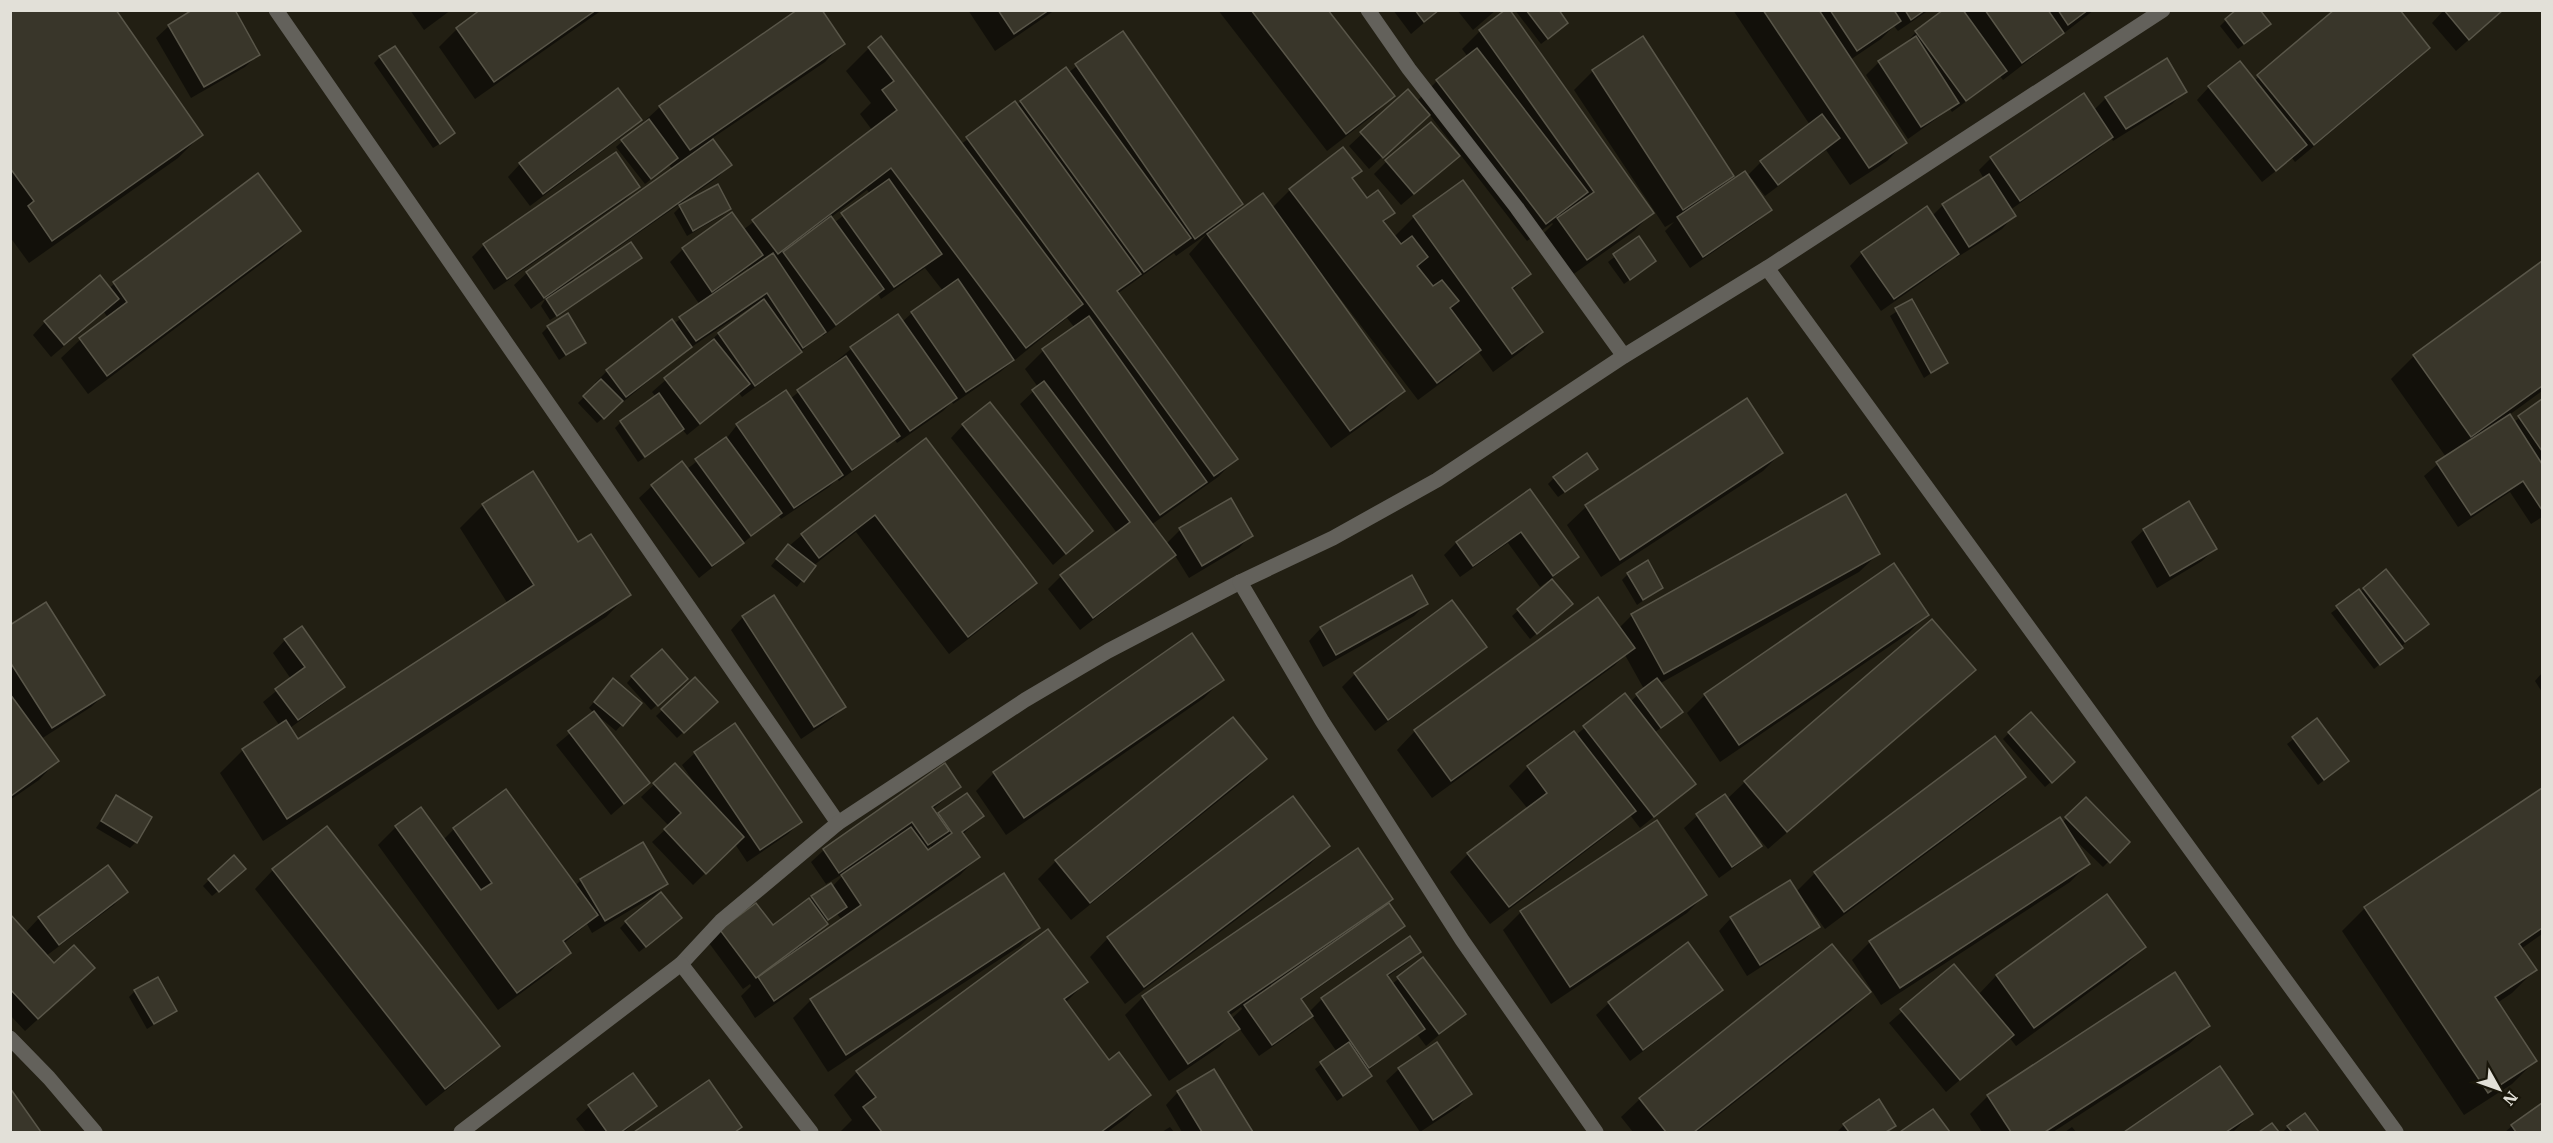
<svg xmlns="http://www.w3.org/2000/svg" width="2553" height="1143" font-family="'IBM Plex Serif',serif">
<rect width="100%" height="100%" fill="#221f13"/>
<g fill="#0007" fill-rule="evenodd">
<polygon points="10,10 201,135 178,158 29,263 10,237"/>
<polygon points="410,10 451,10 424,30"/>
<polygon points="483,10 602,10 475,99 439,47 457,29"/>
<polygon points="968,10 1055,10 995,51"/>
<polygon points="1218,10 1327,10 1393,96 1375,114 1327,151"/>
<polygon points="1393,10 1439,10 1411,34"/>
<polygon points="1457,10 1496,10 1473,30"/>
<polygon points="1515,10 1557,10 1560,29 1541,44"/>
<polygon points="1733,10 1929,10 1898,31 1894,26 1881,39 1850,60 1905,142 1887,161 1850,185 1826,150 1765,196 1752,179 1750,181 1770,210 1757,222 1690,268 1665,231 1674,222 1665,227 1574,90 1593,71 1642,38 1733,176 1721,187 1747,176 1761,162 1810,125"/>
<polygon points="1946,10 2094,10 2003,80 2000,76 1952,112 1950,109 1908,139 1866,75 1879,62 1904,45 1916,32"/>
<polygon points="2337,10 2428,48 2410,66 2295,162 2292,158 2262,182 2197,100 2209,87 2254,81"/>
<polygon points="2444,10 2502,10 2456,51 2432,23"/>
<polygon points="2226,20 2263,30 2238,49 2220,26"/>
<polygon points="169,26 258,55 245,67 191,98 156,38"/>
<polygon points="1480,31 1652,213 1634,231 1568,278 1540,237 1553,224 1552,223 1527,241 1429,114 1369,169 1349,146 1408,91 1417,101 1437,81 1468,57 1462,49"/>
<path d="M1122,33L1241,204L1224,221L1226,222L1272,208L1290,190L1360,170L1351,179L1366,200L1393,213L1383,223L1394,237L1414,217L1463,182L1529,274L1512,291L1542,331L1523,350L1493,372L1478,351L1461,368L1418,400L1336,293L1334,295L1403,391L1385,409L1331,448L1189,254L1207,234L1176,256L1174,253L1117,294L1236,459L1218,477L1151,525L1166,544L1180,530L1230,500L1251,535L1239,548L1189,578L1174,554L1161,567L1080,630L1048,589L1061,576L1117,533L1020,404L1038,387L1025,369L1043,351L1075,328L1067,318L1000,372L953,404L952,402L943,411L897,443L895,440L839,481L837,479L829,487L781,519L778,515L699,578L639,498L652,486L687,469L726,439L737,425L790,399L851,349L902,322L912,313L943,291L925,268L881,299L878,294L823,336L821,334L787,364L742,397L739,393L687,435L682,429L646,456L656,397L652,392L718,334L756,307L754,305L687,350L597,423L578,403L596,385L595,383L607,371L700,305L670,262L683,249L732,214L743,230L872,130L860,114L871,103L846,71L869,48L961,144L1021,102L1069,72ZM867,190L870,194L834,223L830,218ZM748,268L750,271L725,288L723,286Z"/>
<polygon points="843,43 825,62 711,139 730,165 717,178 573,279 575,281 641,258 635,264 550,320 541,306 546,298 531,309 514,285 527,273 673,170 669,165 645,184 616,147 660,107"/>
<polygon points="380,57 447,139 433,148 374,63"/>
<polygon points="2185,91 2172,104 2113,141 2111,137 2099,149 2010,210 2014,216 2002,229 1956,258 1955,256 1945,266 1881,311 1850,266 1862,253 1932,216 1943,205 1984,179 1979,170 1991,158 2094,110 2106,98"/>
<polygon points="640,119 628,132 530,206 508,177 520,164"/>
<polygon points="1387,161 1445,168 1401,205 1374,174"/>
<polygon points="258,175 299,231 281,249 88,394 61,358 80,340 108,318 104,312 51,357 33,335 45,322 109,288"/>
<polygon points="638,187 626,199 494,290 472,257 484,245"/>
<polygon points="680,207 729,209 723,215 687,236 674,213"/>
<polygon points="1639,238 1655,261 1624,284 1608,262"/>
<polygon points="2542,263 2542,391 2509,415 2514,422 2542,401 2542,517 2531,524 2510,492 2458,527 2424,476 2446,457 2391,379 2414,356"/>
<polygon points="1912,301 1946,363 1924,378 1890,316"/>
<polygon points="548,327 584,343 559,360 542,333"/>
<polygon points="1747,400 1781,453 1763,471 1601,577 1567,525 1586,507"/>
<polygon points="620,423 644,458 638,462 615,428"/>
<polygon points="963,425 1091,531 1053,565 951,438"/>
<polygon points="926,440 1035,583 1017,601 949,654 856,532 813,566 797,587 771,566 782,552 802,535"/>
<polygon points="1590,475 1558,497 1548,484 1554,478"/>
<polygon points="1530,491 1577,557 1550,580 1571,604 1530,639 1512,616 1549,583 1548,581 1540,587 1508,543 1460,577 1444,555 1456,543"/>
<polygon points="483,505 578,544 629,594 606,617 263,841 220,773 243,750 280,726 263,702 291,679 273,653 285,640 343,687 330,699 290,728 298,741 508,604 460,528"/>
<polygon points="2144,530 2215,549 2202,561 2157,588 2131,542"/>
<polygon points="1878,554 1859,572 1659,684 1681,712 1654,733 1694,784 1640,828 1630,815 1615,829 1490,924 1450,872 1468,854 1528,809 1509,786 1528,767 1574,733 1576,735 1624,695 1630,702 1644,689 1625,655 1614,666 1432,798 1397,750 1415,731 1598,599 1619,628 1632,615"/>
<polygon points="1628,574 1662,587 1637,605 1622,580"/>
<polygon points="2364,589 2421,630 2374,669 2331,613"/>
<polygon points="1452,602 1485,646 1472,659 1375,731 1342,687 1355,674"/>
<polygon points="1426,604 1414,616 1323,667 1309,641 1321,628"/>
<polygon points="1927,614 1909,633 1720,762 1687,713 1705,695"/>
<polygon points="743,617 844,707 831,719 801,739 731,630"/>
<polygon points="10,627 104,695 91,707 41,739 57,761 39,780 10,800"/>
<polygon points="1974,670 1768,849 1750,828 1749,830 1760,846 1747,858 1719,878 1684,828 1697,816 1725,796 1727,799 1745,782"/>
<polygon points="2542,673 2542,692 2535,681"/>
<polygon points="632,677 680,685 651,710 627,683"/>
<polygon points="695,679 716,702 677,738 656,716"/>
<polygon points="1222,680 1204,698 1006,835 976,791 994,773"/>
<polygon points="607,686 640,703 616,731 597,715 648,783 611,815 556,745 594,713 589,708"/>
<polygon points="2317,721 2341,767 2318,785 2287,744"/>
<polygon points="2009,733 2067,768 2045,787 2003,739"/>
<polygon points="695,753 800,822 788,834 747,862 735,844 693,885 652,842 669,826 641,797 675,765 695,784 682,765"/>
<polygon points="1265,759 1247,778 1071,920 1038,879 1056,861"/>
<polygon points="2024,777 2005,795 1825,929 1806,903 1804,905 1818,927 1805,939 1747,976 1719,931 1731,918 1796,892 1815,873"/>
<path d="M959,787L932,810L937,817L939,814L982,816L962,835L978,857L960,875L755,1018L741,996L751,986L750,984L743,989L709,943L721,931L773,927L831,885L832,887L846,872L826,884L811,862L824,850ZM931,846L933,849L927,852L925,850ZM837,914L842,920L811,941L826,924L825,922Z"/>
<polygon points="2542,790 2542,934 2521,949 2535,970 2512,993 2497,1003 2535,1061 2512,1084 2464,1115 2342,931 2365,908"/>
<polygon points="117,797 136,842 130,848 96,828"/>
<polygon points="1293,798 1328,846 1310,864 1125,1004 1090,957 1108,938"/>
<polygon points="2086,799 2128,842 2103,867 2072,837 2088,864 2070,882 1881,1005 1852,960 1870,942 2062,823"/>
<polygon points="396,827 443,840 454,829 575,886 581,880 666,884 654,896 592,933 587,924 563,944 569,952 551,971 498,1010 378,845"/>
<polygon points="273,870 498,1046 479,1064 426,1106 255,889"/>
<polygon points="238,875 212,896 203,886 209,880"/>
<polygon points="126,892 114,905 46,956 54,965 81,980 25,1031 10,1015 10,917 25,933 39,918"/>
<polygon points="1705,895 1687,913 1551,1004 1503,930 1521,912"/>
<polygon points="2107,896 2144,947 2126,965 2016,1046 2009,1037 1946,1092 1889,1023 1954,966 1978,995 1996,976"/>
<path d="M1391,899L1380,909L1403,926L1390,938L1300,1001L1308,1013L1322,999L1410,938L1419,952L1406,964L1387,977L1392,984L1423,959L1464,1014L1426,1046L1417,1034L1367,1071L1370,1076L1364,1082L1337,1101L1315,1069L1337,1052L1312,1016L1298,1029L1259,1056L1239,1028L1219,1047L1169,1081L1125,1015L1143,997ZM1241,1007L1242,1009L1231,1019L1229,1016Z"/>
<polygon points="626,922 674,924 639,952 620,928"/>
<polygon points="1038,928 1020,946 828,1072 793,1018 811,1000"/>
<polygon points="1086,982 1065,1003 1109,1062 1149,1095 1126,1118 1107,1132 841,1131 852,1120 834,1095 857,1072"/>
<polygon points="1721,990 1709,1002 1630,1061 1596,1015 1609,1003"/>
<polygon points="135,991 175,1011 147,1029 129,997"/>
<polygon points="1869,992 1851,1011 1697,1132 1633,1132 1621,1117 1640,1099"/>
<polygon points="2208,1026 2189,1044 2053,1132 1982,1132 1970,1114 1988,1096"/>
<polygon points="1399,1069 1470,1094 1458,1107 1420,1132 1386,1081"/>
<polygon points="2219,1069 2251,1114 2233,1132 2126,1132"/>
<polygon points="1213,1071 1251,1132 1182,1132 1166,1105 1178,1092"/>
<polygon points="633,1075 655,1106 624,1132 586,1132 576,1119 589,1107"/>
<polygon points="709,1082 740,1127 735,1132 637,1132"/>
<polygon points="2542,1105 2542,1132 2505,1132 2512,1126"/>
<polygon points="1933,1111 1948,1132 1903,1132"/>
<polygon points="2305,1115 2317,1132 2283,1132 2288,1127"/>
<polygon points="1844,1125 1894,1125 1887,1132 1840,1132 1838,1131"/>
<polygon points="1170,1127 1174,1132 1162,1132"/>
<polygon points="2072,1127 2076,1132 2065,1132"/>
</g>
<g fill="#39362a" stroke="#595649" stroke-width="1.5">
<polygon points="10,10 116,10 203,135 52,241 28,206 34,201 10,168"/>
<polygon points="192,10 235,10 260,55 204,87 168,25"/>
<polygon points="480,10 596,10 494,82 456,28"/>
<polygon points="797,10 822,10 845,44 690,150 659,106"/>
<polygon points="998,10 1049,10 1014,34"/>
<polygon points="1251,10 1328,10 1395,96 1346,134"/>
<polygon points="1415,10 1439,10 1424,22"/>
<polygon points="1505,10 1510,10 1654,213 1587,260 1557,218 1594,192 1479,30"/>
<polygon points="1526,10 1559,10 1568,23 1548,39"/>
<polygon points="1763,10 1819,10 1907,143 1869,168"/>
<polygon points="1830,10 1894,10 1901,21 1857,51"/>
<polygon points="1905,10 1925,10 1911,20"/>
<polygon points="1943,10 1963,10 2007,71 1966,101 1915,31"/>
<polygon points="1985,10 2048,10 2064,33 2022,63"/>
<polygon points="2058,10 2088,10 2068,25"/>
<polygon points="2236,10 2260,10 2271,24 2244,44 2225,19"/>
<polygon points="2334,10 2400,10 2430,48 2314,145 2257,75"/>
<polygon points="2444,10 2503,10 2469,40"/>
<polygon points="1123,31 1243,204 1195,239 1075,64"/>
<polygon points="881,36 1083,304 1026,348 891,168 778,254 752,220 897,110 882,90 894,81 868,47"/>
<polygon points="1643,36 1734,176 1683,210 1592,70"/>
<polygon points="1916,36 1959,103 1921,127 1878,61"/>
<polygon points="395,46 455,133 440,144 379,56"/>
<polygon points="1477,48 1588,192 1546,224 1436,80"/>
<polygon points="2167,58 2187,92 2126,129 2105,97"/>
<polygon points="2240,61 2307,145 2276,171 2208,86"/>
<polygon points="1066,67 1191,238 1144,272 1020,101"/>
<polygon points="618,88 642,120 543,194 519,163"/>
<polygon points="1408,89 1430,115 1383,158 1360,132"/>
<polygon points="2084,93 2113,137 2020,201 1990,157"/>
<polygon points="1015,101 1141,274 1117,291 1238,459 1214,476 966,137"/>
<polygon points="1822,114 1840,138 1778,185 1760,161"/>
<polygon points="649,119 678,158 651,179 621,140"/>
<polygon points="1431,122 1460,156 1414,194 1385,160"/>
<polygon points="713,139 732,165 544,298 526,272"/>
<polygon points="1343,147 1362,171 1352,178 1367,198 1378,190 1395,213 1383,221 1401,244 1412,236 1428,257 1417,266 1433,286 1442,280 1459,301 1450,308 1481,350 1437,383 1289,189"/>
<polygon points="616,152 640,187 507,279 483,244"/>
<polygon points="1745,171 1772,210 1703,257 1677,217"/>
<polygon points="258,173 301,231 107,376 79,338 127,302 113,282"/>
<polygon points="1989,174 2016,216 1969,247 1942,204"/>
<polygon points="889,179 942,254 894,287 841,213"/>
<polygon points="1463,180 1531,274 1512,288 1543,332 1512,354 1413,216"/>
<polygon points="718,184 731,209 693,231 679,205"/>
<polygon points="1263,193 1405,391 1350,431 1207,234"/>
<polygon points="1927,206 1959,254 1894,299 1861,252"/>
<polygon points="732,212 763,255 712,292 682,248"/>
<polygon points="831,216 884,289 836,325 783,252"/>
<polygon points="1639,236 1656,261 1630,280 1613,254"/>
<polygon points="631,242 642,258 557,316 546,299"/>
<polygon points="773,253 826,332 803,348 767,293 696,341 679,317"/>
<polygon points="2542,261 2542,386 2471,437 2413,355"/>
<polygon points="100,275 119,299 64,345 44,321"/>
<polygon points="958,279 1014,360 966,392 911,312"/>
<polygon points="764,299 802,352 755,386 718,333"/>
<polygon points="1912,299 1948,363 1931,373 1895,308"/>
<polygon points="568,313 586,343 566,355 547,326"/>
<polygon points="898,314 957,398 910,431 850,347"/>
<polygon points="1089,316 1207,482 1160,515 1042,349"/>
<polygon points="672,319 692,347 626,397 606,370"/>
<polygon points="714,339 750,384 700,424 664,378"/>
<polygon points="846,356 900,436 852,470 797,390"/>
<polygon points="601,379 623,401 604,419 583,396"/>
<polygon points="1044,381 1176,555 1093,618 1060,575 1130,522 1032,390"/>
<polygon points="786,390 843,475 794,508 736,424"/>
<polygon points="659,393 684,429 645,457 620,421"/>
<polygon points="1747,398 1783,453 1620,560 1585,505"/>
<polygon points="2542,399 2542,451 2518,416"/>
<polygon points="990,402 1093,531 1066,554 962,424"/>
<polygon points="2510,414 2542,464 2542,510 2523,481 2471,515 2436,462"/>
<polygon points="726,437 782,513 751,536 695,459"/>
<polygon points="926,438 1037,583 968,637 875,515 819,558 801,534"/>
<polygon points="1587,453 1598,469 1565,492 1553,477"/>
<polygon points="682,461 744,543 712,566 651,485"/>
<polygon points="533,471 578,542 591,534 631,595 287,819 242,749 286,720 298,739 534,585 482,504"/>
<polygon points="1530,489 1579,557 1553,576 1521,532 1473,566 1456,542"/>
<polygon points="1846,494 1880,554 1664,674 1631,614"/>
<polygon points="1231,498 1253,536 1202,566 1179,528"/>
<polygon points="2189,501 2217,549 2170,576 2143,529"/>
<polygon points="788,544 816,566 804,582 776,559"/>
<polygon points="1648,560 1663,588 1643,600 1627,573"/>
<polygon points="1894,563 1929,615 1739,745 1704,694"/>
<polygon points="2386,569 2429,624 2405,642 2363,588"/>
<polygon points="1412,575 1428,604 1336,655 1320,627"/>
<polygon points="1552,579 1573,604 1537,634 1517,609"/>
<polygon points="2359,589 2403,648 2380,665 2336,606"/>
<polygon points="774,595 846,707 814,727 742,616"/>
<polygon points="1598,597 1635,648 1451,781 1414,730"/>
<polygon points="1452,600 1487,647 1388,720 1354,673"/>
<polygon points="46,602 105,695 52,728 10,662 10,625"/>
<polygon points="1932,619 1976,670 1787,832 1744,781"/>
<polygon points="302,626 345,687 298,720 275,689 305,667 284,639"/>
<polygon points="1192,633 1224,680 1024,818 993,772"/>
<polygon points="662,649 688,679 658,706 631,676"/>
<polygon points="695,677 718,702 684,733 661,709"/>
<polygon points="613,678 642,703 623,726 594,702"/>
<polygon points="1657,678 1683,712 1661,728 1636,694"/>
<polygon points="1625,693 1696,784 1654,817 1583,726"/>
<polygon points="10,694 59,761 11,796 10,795"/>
<polygon points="594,711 650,783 624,804 568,731"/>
<polygon points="2031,712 2075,762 2052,783 2008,732"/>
<polygon points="1233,717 1267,759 1090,903 1055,860"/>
<polygon points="2317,718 2349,761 2324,780 2292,737"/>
<polygon points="735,723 802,822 760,850 694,752"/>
<polygon points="1574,731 1636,811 1509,907 1467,853 1547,793 1527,766"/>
<polygon points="1995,736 2026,777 1844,912 1814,872"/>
<polygon points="675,763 744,837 706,874 664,829 681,813 653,783"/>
<polygon points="945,763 961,787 932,807 949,831 928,845 912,822 839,873 823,849"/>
<polygon points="2542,788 2542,928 2519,944 2537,970 2495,997 2537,1061 2488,1093 2364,907"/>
<polygon points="506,789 598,915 563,941 571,953 517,993 395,826 421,807 481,890 492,883 453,828"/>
<polygon points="967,793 984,816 962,832 980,857 774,1001 758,977 861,905 841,875 911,827 928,850 952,833 938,813"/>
<polygon points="1725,794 1762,846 1732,867 1696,814"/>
<polygon points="116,795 152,817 137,843 101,821"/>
<polygon points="1293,796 1330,846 1144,987 1107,937"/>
<polygon points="2086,797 2130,842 2110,863 2065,817"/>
<polygon points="2060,817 2090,864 1900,988 1869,941"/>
<polygon points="1657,820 1707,895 1570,987 1520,911"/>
<polygon points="327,826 500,1046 445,1089 272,869"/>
<polygon points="643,842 668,884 605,921 580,879"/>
<polygon points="1358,848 1393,899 1228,1012 1240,1029 1188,1064 1142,996"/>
<polygon points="234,855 246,869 219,892 208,879"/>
<polygon points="108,865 128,892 59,945 38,917"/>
<polygon points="1004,873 1040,928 846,1055 810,999"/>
<polygon points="1790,880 1820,927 1760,965 1730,917"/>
<polygon points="831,883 847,907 828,920 811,896"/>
<polygon points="661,892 682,918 646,947 625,921"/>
<polygon points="2107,894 2146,947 2034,1028 1996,975"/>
<polygon points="809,898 828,924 756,978 720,930 756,903 773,925"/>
<polygon points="1389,903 1405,926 1301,999 1313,1016 1272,1045 1244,1005"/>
<polygon points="10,914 54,963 74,945 95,968 38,1019 10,989"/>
<polygon points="1048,929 1088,982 1064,999 1109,1060 1119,1052 1151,1095 1101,1132 882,1132 863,1107 876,1097 856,1071"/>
<polygon points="1410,936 1421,952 1387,975 1425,1029 1369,1068 1321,998"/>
<polygon points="1688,942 1723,990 1643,1050 1608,1002"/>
<polygon points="1832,944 1871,992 1694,1132 1666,1132 1639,1098"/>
<polygon points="1423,957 1466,1014 1439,1034 1397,977"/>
<polygon points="1954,964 2014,1035 1960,1080 1900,1009"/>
<polygon points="2175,972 2210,1026 2045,1132 2011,1132 1987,1095"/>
<polygon points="158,977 177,1011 154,1024 134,990"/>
<polygon points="1349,1042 1372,1076 1343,1096 1320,1062"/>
<polygon points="1437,1042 1472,1094 1433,1120 1398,1068"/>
<polygon points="2220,1066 2253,1114 2226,1132 2124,1132"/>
<polygon points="1214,1069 1253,1132 1202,1132 1177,1091"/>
<polygon points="633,1073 657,1106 621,1132 607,1132 588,1105"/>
<polygon points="709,1080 742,1127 735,1132 634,1132"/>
<polygon points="10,1088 41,1132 10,1132"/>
<polygon points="1879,1099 1896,1126 1886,1132 1849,1132 1843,1124"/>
<polygon points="2542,1103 2542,1132 2516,1132 2511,1125"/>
<polygon points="1933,1109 1950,1132 1900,1132"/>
<polygon points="2305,1113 2319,1132 2292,1132 2287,1126"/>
<polygon points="2272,1123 2279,1132 2259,1132"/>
</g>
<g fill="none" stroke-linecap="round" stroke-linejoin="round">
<g stroke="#63615b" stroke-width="15">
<polyline points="276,10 838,823"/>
<polyline points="1368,10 1409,69 1517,208 1624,356"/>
<polyline points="1767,268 2396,1132"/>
<polyline points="681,964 721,921 838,823 1025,700 1108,651 1240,582"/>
<polyline points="10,1038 49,1078 95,1132"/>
<polyline points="461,1132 681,964 811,1132"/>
<polyline points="1596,1132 1462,940 1322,721 1240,582 1333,538 1437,480 1624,356 1767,268 2163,10"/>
</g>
</g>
<rect width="2553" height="1143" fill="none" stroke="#e2e0d8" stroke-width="24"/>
<g transform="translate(2499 1089) rotate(130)" stroke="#19160a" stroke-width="4.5" paint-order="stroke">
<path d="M0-4.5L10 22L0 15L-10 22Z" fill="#e2e0d8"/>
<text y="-9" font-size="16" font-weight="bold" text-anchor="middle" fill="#e2e0d8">N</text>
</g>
</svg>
